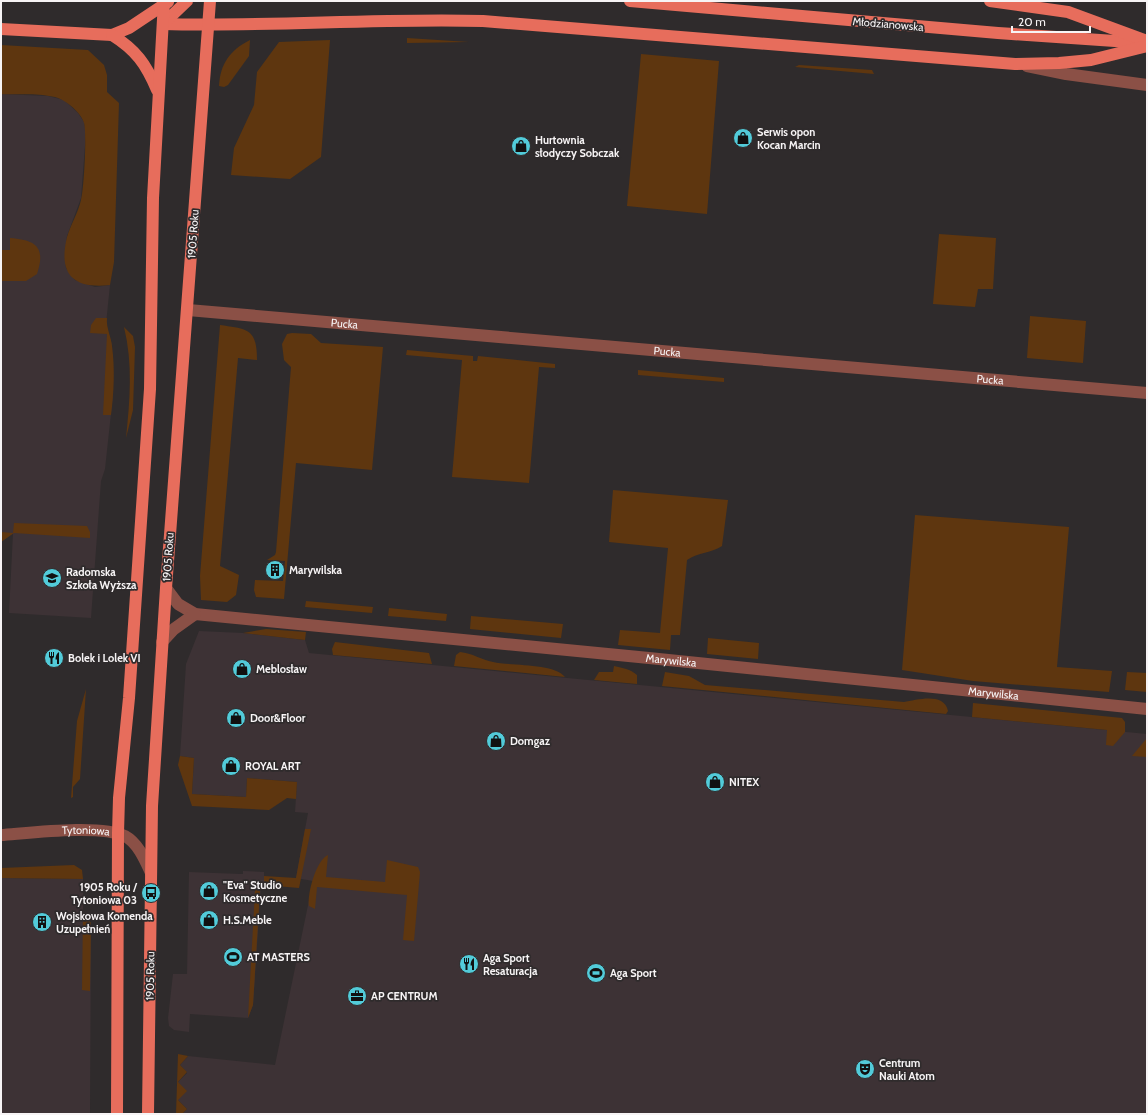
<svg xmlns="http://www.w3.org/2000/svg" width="1148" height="1115" font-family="Cabin,sans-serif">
<rect width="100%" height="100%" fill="#2f2b2c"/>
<g fill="#3d3235">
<polygon points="1,94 48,96 64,100 78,113 84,122 86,133 81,198 67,236 65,254 66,268 75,280 95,287 110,285 106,324 112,345 113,395 105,469 101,481 91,618 9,613 13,533 1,542"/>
<polygon points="199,631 243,633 305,640 309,653 1147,734 1147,1114 182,1114 187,1109 178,1100 178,1082 187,1073 180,1065 188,1056 275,1065 313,881 296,878 308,813 295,812 297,782 247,778 246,797 192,794 194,758 180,756 186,664"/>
<polygon points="243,871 264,872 264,885 261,885 253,1005 248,1018 190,1014 189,1032 174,1030 169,1026 168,1018 173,974 187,974 189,872 241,874 243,874"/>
<polygon points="1,878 83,879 83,913 91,923 90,1114 1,1114"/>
</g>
<g fill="#5e360f">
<polygon points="407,38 469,42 407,43"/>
<path d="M250,40L249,56L228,85L224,87L219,86C220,64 230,50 250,40Z"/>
<polygon points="330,40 321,157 290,179 231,175 234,148 254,105 257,72 279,42"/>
<path d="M1,45L88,50L104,65L107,75V92L119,103L114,262L110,285C73,289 58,274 67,237C71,224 78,213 81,200C84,189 87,133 84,123C82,115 71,105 64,101C51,92 17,95 1,94Z"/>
<polygon points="641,54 719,61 707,214 627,206"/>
<polygon points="799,65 872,70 874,74 795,67"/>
<polygon points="939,234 996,238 993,289 978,289 975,307 933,304"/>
<path d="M10,238C36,240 46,247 37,274L26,281H1V250H10Z"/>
<polygon points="1030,316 1086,321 1083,363 1027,358"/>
<path d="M96,318H107C106,328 111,336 112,346C115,368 114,393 111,415H103L107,334L90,333L91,325Z"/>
<path d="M220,325C248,329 257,329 257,360L238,358L220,566L239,575L236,595L227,602L201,600L200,576Z"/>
<path d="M124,327L133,336L135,347L133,410L126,438C130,400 133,364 124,327Z"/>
<polygon points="292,333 311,334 321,343 383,347 372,470 296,463 284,599 256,597 254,590 255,580 283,581 285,561 267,560 275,555 276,552 291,367 284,360 282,344 287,334"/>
<polygon points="407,350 473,356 473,361 477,361 478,356 555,364 555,368 539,367 529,483 452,477 462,360 406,355"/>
<polygon points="638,370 724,378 724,382 638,375"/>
<path d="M613,490L728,500L722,546C712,553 698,552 687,560L680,635H671L670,650L618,645L620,630L660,633L668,548L609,542Z"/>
<polygon points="915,515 1069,527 1057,667 1112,671 1109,692 973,681 902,670"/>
<polygon points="14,523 87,526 90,532 90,538 14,533 1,542 1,532 13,533"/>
<polygon points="306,601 373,607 372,613 305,607"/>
<polygon points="389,608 447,614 446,621 388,616"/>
<polygon points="471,616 563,624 561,638 470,629"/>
<polygon points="266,629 306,632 305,640 243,633"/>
<polygon points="708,638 759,643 758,659 707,654"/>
<polygon points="335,642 429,653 432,664 333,655 332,649"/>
<path d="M460,652C472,653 482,660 493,662C510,666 555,663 565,677L454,666L456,655Z"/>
<path d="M614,666C623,668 630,669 637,675V684L594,680L599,672H613Z"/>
<path d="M665,672L689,676L705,685L904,702C917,700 944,692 948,711L946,714L662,686Z"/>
<polygon points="1127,672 1147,673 1147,692 1125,690"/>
<polygon points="86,689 80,779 73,787 73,797 71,798 77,721"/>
<polygon points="973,703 1122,718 1125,722 1125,732 1113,746 1106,745 1107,730 972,717"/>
<polygon points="1147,738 1147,757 1132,756"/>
<polygon points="180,756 194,758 192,794 246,797 247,778 297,782 296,799 287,798 269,810 192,806 178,765"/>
<polygon points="305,829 311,829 299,888 264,885 264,876 296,878"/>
<path d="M328,855L326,877L385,882L387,860L418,867L420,872L414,941L403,940L407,895L317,887L315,909L309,906C307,894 316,860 328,855Z"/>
<polygon points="74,865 82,870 83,879 1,878 1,868"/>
<polygon points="255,890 260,891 253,1005 248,1018"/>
<polygon points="83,913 91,923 90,991 82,990"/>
<polygon points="178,1054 188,1056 180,1065 187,1072 178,1082 187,1091 178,1100 187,1109 182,1114 176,1114"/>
</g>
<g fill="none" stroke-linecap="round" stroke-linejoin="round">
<g stroke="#8b5046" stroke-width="12">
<polyline points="1027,66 1066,74 1147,85"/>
<path id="s1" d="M188,310L1147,393"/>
<path id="s2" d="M166,588L178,604L195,614L649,658L1147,709"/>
<polyline points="162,642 174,629 195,614"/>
<path id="s3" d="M1,835C29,833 101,824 125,836C138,843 145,860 151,873"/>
</g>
<g stroke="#e76d5c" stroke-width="12">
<polyline points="630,1 998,33 1144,43"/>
<polyline points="990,1 1068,12 1144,40"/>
<path d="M163,24C269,27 376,18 483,21L1015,64L1059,63L1091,60L1147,46"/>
<polyline points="163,24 187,1"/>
<polyline points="1,29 112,35 129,28 168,2"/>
<path d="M112,35C136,50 146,64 157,90"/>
<polyline points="117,1114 118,833 119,798 129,698 150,389 153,198 164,1"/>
<polyline points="148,1114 152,806 166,588 210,1"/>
</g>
</g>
<defs>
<symbol id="shop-disc" viewBox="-11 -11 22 22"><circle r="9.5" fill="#52cbd9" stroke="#2f2b2c"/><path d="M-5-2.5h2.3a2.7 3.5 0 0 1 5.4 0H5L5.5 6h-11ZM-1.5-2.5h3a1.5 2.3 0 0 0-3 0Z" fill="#111"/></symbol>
<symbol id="building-disc" viewBox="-11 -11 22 22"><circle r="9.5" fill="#52cbd9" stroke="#2f2b2c"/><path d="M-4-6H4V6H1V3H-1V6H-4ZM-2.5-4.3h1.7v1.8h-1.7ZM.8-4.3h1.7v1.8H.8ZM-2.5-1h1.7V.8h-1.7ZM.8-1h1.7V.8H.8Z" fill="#111"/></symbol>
<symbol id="university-disc" viewBox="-11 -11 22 22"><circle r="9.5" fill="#52cbd9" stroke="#2f2b2c"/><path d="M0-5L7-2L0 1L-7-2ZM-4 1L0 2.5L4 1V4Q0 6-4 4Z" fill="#111"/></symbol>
<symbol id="restaurant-disc" viewBox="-11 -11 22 22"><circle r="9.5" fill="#52cbd9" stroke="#2f2b2c"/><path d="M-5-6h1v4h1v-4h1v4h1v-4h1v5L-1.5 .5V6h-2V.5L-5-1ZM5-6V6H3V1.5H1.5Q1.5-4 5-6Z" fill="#111"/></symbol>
<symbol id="bus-disc" viewBox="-11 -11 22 22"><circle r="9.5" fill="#52cbd9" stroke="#2f2b2c"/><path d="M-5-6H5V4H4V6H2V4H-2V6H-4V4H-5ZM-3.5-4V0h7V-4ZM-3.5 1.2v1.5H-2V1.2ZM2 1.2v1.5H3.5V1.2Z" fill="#111"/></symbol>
<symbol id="stadium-disc" viewBox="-11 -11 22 22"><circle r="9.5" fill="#52cbd9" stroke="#2f2b2c"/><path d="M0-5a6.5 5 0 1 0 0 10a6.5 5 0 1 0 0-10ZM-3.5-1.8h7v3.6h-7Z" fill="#111"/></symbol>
<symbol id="office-disc" viewBox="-11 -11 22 22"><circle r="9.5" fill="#52cbd9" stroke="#2f2b2c"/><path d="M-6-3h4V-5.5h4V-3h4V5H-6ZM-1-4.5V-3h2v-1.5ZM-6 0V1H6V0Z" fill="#111"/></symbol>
<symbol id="theatre-disc" viewBox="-11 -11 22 22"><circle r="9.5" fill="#52cbd9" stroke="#2f2b2c"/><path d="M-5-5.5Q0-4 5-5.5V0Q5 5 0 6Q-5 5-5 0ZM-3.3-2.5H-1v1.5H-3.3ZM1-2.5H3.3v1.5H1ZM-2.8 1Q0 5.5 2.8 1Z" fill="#111"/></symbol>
</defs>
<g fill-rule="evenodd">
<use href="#shop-disc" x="732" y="127" width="22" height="22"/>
<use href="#shop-disc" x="510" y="135" width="22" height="22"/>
<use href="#building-disc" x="264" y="559" width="22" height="22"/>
<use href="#university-disc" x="41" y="567" width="22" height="22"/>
<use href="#restaurant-disc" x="43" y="647" width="22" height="22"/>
<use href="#shop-disc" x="231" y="658" width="22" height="22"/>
<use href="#shop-disc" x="225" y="707" width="22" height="22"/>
<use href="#shop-disc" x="485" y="730" width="22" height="22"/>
<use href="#shop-disc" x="220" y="755" width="22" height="22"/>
<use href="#shop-disc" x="704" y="771" width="22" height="22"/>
<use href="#shop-disc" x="198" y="880" width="22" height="22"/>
<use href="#bus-disc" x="140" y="882" width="22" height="22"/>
<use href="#shop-disc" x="198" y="909" width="22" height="22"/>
<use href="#building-disc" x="31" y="911" width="22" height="22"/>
<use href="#stadium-disc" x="222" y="946" width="22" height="22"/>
<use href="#restaurant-disc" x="458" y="953" width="22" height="22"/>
<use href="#stadium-disc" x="585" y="962" width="22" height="22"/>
<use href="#office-disc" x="346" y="985" width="22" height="22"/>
<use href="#theatre-disc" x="854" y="1058" width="22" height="22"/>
</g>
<g text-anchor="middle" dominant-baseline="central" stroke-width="3.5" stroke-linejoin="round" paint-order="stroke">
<g font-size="11" fill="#f7f4f5" stroke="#2f2b2c">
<text transform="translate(888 24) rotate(5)">Młodzianowska</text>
<text transform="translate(193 234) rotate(-86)">1905 Roku</text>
<text stroke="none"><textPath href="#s1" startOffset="157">Pucka</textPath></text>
<text stroke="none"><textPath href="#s1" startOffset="481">Pucka</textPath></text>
<text stroke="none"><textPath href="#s1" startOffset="805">Pucka</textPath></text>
<text transform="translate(168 557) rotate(-86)">1905 Roku</text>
<text stroke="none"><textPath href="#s2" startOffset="518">Marywilska</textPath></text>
<text stroke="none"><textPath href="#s2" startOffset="842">Marywilska</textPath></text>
<text stroke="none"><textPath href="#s3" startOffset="85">Tytoniowa</textPath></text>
<text transform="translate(150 976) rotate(-89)">1905 Roku</text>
</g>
<g font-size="11" font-weight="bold" fill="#f7f4f5" stroke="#2f2b2c" text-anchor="start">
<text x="757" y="132">Serwis opon<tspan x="757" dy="13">Kocan Marcin</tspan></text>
<text x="535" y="140">Hurtownia<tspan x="535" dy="13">słodyczy Sobczak</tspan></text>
<text x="289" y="570">Marywilska</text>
<text x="66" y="572">Radomska<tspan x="66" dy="13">Szkoła Wyższa</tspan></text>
<text x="68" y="658">Bolek i Lolek VI</text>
<text x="256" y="669">Meblosław</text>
<text x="250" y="718">Door&amp;Floor</text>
<text x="510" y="741">Domgaz</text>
<text x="245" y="766">ROYAL ART</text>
<text x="729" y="782">NITEX</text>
<text x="223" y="885">"Eva" Studio<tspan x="223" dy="13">Kosmetyczne</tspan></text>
<text x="137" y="887" text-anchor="end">1905 Roku /<tspan x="137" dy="13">Tytoniowa 03</tspan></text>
<text x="56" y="916">Wojskowa Komenda<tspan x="56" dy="13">Uzupełnień</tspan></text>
<text x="223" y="920">H.S.Meble</text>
<text x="247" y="957">AT MASTERS</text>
<text x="483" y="958">Aga Sport<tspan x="483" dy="13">Resaturacja</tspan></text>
<text x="610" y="973">Aga Sport</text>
<text x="371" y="996">AP CENTRUM</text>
<text x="879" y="1063">Centrum<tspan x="879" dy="13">Nauki Atom</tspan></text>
</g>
</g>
<rect width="1148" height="1115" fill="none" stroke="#f7f4f5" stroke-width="4"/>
<path d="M1012 26v6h78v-6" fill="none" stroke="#f7f4f5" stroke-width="2"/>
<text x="1018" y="26" font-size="12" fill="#f7f4f5" stroke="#2f2b2c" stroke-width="3" paint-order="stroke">20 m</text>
</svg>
